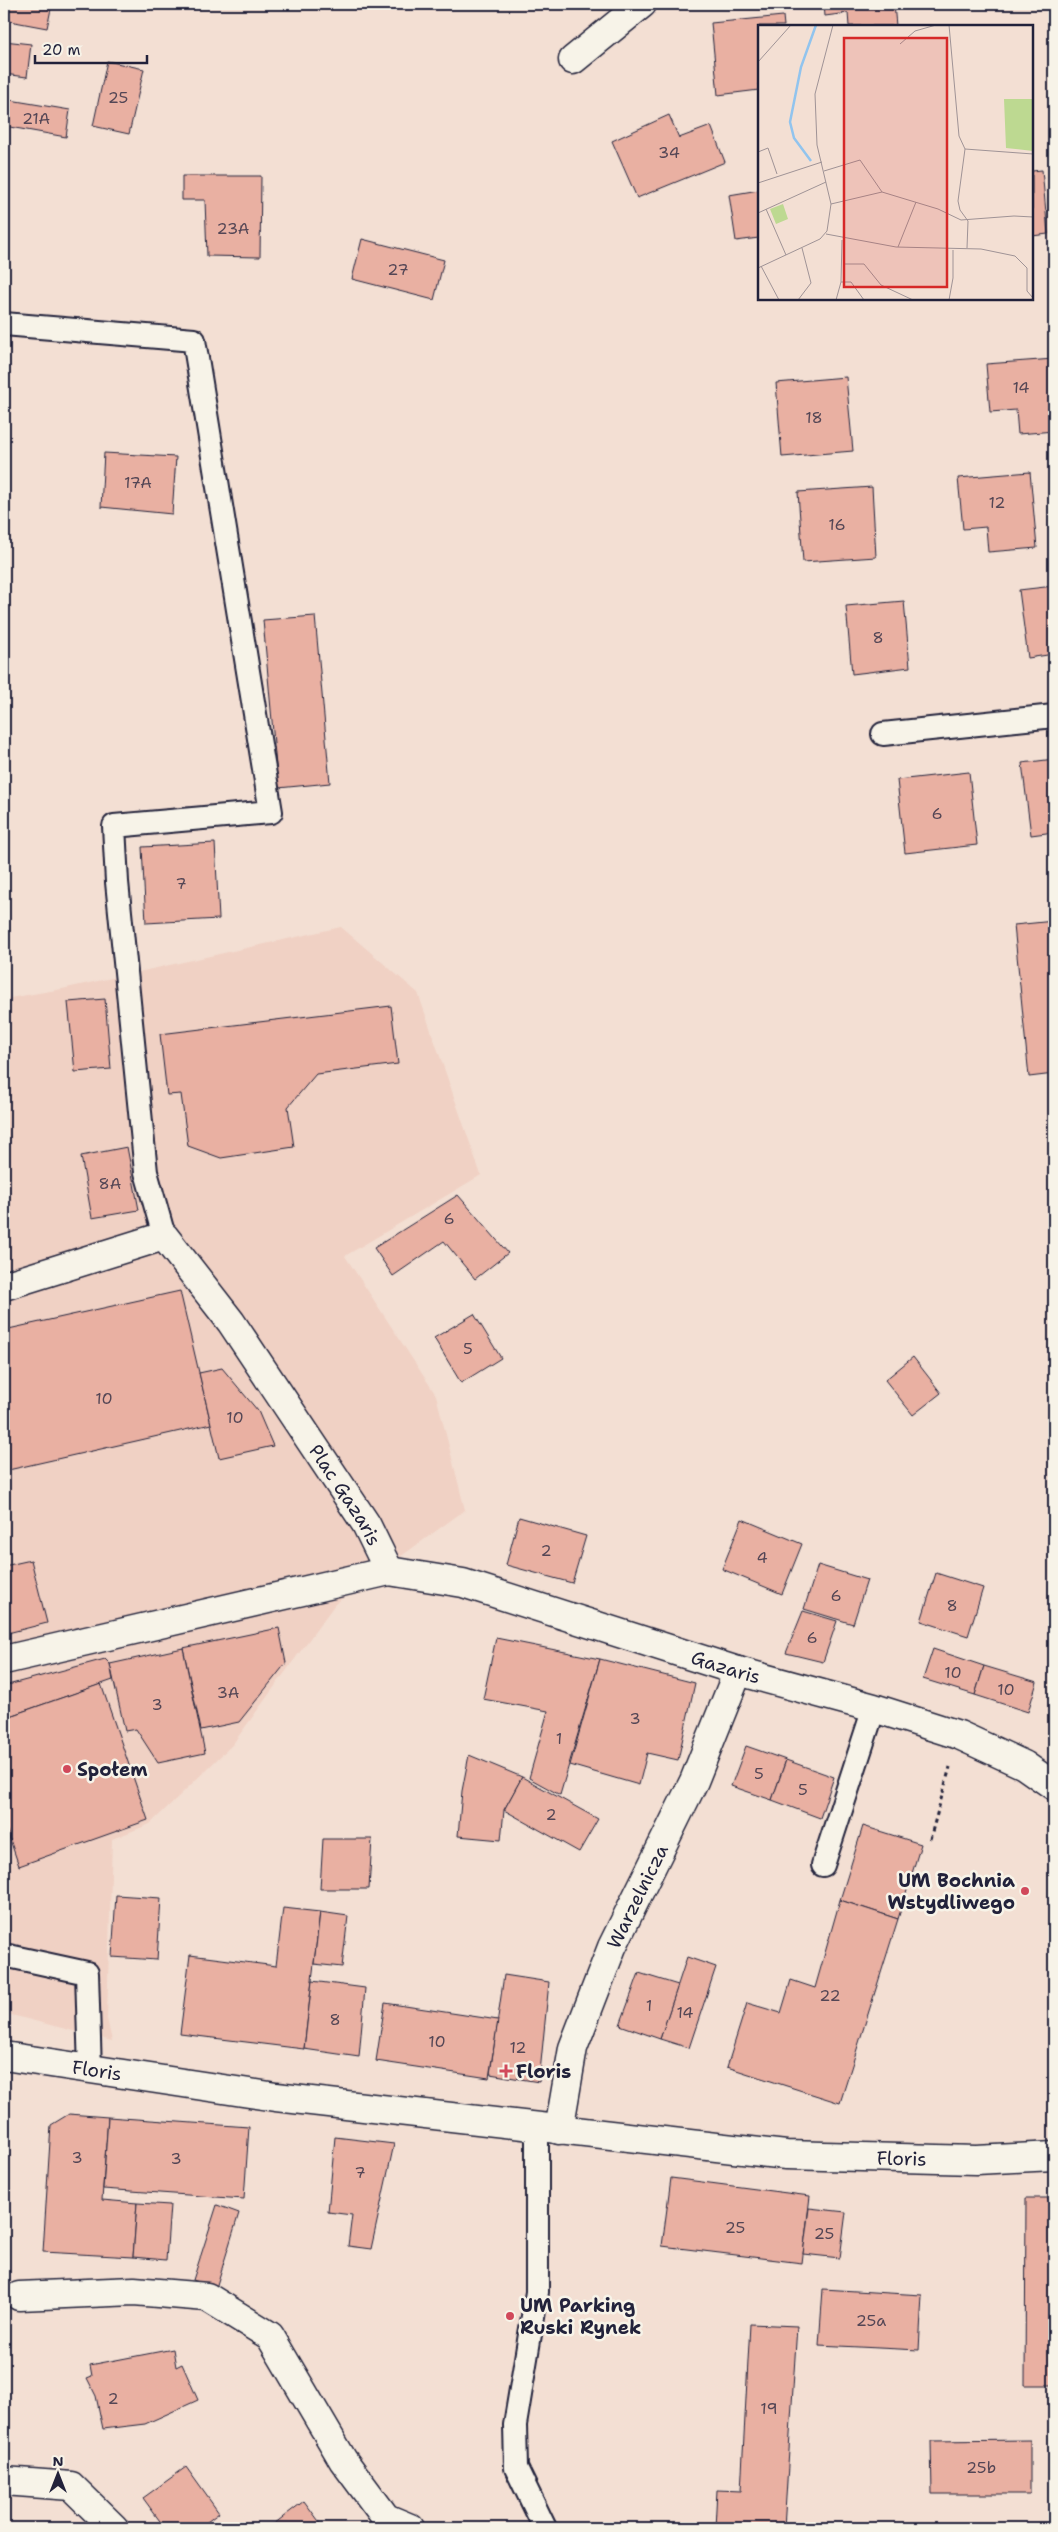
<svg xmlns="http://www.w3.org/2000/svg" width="1058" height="2532" font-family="'Shantell Sans',sans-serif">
<rect width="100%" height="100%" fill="#f3dfd3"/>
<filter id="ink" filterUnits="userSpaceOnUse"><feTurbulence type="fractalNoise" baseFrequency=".02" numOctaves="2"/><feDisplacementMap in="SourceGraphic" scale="10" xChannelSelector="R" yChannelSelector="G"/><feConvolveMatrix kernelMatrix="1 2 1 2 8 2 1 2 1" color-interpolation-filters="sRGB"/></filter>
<g filter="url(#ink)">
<polygon fill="#f0d1c4" points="341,927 418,993 481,1175 345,1256 436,1395 465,1510 335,1604 232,1745 150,1824 112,1839 107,2019 112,2041 4,2013 4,999 62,989"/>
<g fill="#e9b0a2" stroke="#22223b">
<polygon points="4,4 52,4 47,28 4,20"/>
<polygon points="824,4 894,4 896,26 849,26 848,13 825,16"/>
<polygon points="783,16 784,26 759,26 759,90 718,95 711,23"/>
<polygon points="4,41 31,44 27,77 4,74"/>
<polygon points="107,61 144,69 129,134 93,126"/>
<polygon points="4,99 70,110 66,137 4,126"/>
<polygon points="669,115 679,138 711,126 725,162 637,198 612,141"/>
<polygon points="1042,170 1048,234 1032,236 1032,171"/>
<polygon points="182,176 261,176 260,257 207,256 205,200 182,200"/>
<polygon points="759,190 759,238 736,241 729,195"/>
<polygon points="362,239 444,260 434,300 352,279"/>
<polygon points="1054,359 1054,431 1018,434 1016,410 990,412 986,364"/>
<polygon points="846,377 853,451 782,457 776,383"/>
<polygon points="104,453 176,457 172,514 101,507"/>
<polygon points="1030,472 1037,548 988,552 986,527 963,529 958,478"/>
<polygon points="872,487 876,557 803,562 798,492"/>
<polygon points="1054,586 1054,654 1028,658 1019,590"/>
<polygon points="904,601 910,667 852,674 846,606"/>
<polygon points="315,616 330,783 278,788 263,620"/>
<polygon points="1054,759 1054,832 1031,835 1022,763"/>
<polygon points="969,772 977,845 905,853 897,780"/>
<polygon points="215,843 219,919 146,923 142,847"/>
<polygon points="1054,921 1054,1074 1029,1077 1014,925"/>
<polygon points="105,999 111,1069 75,1072 68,1002"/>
<polygon points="391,1006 398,1064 316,1074 288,1107 294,1147 221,1158 188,1146 181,1094 167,1095 160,1034"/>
<polygon points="127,1147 139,1210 92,1218 81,1156"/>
<polygon points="458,1195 508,1253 475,1279 444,1241 393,1276 374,1248"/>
<polygon points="180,1291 211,1424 4,1471 4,1330"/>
<polygon points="474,1314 501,1358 461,1383 434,1338"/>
<polygon points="913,1357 941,1393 913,1415 885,1380"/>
<polygon points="222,1368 258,1411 273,1446 219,1458 199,1373"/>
<polygon points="519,1517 586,1536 572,1583 506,1565"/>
<polygon points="742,1519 802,1544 782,1594 722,1569"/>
<polygon points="31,1560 47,1623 4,1634 4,1566"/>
<polygon points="818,1565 867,1580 853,1624 804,1609"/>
<polygon points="936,1573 983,1588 968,1636 921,1621"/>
<polygon points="803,1611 837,1621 823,1662 786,1653"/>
<polygon points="279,1628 286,1663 239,1722 201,1730 183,1648"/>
<polygon points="496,1638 600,1659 560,1795 529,1778 548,1711 483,1699"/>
<polygon points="183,1648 205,1753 158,1763 136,1729 125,1731 110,1664"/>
<polygon points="933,1649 984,1666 975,1695 923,1679"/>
<polygon points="105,1659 110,1664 113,1680 4,1718 4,1686"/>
<polygon points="600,1659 695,1683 678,1760 647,1753 639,1785 570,1765"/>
<polygon points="984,1666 1037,1682 1028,1712 975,1695"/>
<polygon points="101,1684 148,1820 19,1866 4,1822 4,1718"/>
<polygon points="746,1746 786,1760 772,1800 731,1786"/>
<polygon points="469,1755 522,1777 504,1810 501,1840 458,1836 462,1791"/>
<polygon points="786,1760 834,1777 820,1818 772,1800"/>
<polygon points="522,1777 598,1819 579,1852 504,1810"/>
<polygon points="863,1826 921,1844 898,1919 840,1900"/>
<polygon points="323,1839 372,1839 369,1889 320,1889"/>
<polygon points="116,1895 161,1898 157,1960 112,1957"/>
<polygon points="840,1900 898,1919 840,2103 727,2067 747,2003 781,2013 791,1980 815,1988"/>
<polygon points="283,1908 320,1912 304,2049 180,2034 190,1955 276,1966"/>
<polygon points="320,1912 348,1916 342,1967 314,1964"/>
<polygon points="687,1957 716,1967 689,2048 660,2039"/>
<polygon points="639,1973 678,1985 660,2039 620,2025"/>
<polygon points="504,1975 549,1982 539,2082 490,2074"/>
<polygon points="312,1981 365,1988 359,2057 304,2049"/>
<polygon points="385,2003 498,2020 489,2078 376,2061"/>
<polygon points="69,2114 108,2117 102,2200 137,2203 133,2257 43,2252 51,2125"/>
<polygon points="108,2117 249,2127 244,2199 103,2189"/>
<polygon points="335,2137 394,2144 371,2249 348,2246 352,2215 328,2212"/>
<polygon points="671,2178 810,2196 802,2263 662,2246"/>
<polygon points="1026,2198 1054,2198 1054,2385 1025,2385"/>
<polygon points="137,2203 170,2205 166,2260 133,2257"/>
<polygon points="217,2205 239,2213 216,2288 193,2280"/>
<polygon points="809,2208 846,2212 840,2258 803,2254"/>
<polygon points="823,2289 922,2295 919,2350 819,2345"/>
<polygon points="750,2324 797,2326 784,2528 715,2528 717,2490 741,2491"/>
<polygon points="173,2349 176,2367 182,2364 198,2400 145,2424 103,2429 96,2396 87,2378 92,2376 90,2365"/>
<polygon points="1030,2440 1030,2494 932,2494 931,2441"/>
<polygon points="186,2467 219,2513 199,2528 165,2528 143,2498"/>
<polygon points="304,2501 324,2528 271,2528 270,2527"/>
</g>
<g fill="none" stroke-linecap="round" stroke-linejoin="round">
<defs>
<g id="service">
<polyline points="4,324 194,340 271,812 114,826 117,882 146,1172 164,1236"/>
<polyline points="883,734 1054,716"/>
<polyline points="823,1865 874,1708"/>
<polyline points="4,1955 87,1973 90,2071"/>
<polyline points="537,2128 537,2292 515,2425 516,2468 545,2528"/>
</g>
<g id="minor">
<polyline points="573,60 642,4"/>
<path id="s1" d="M4,1286L164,1236L231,1322L366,1524L389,1571"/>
<path id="s2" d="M4,1660L389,1571L463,1583L738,1671L874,1708L959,1735L1024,1765L1054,1786"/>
<path id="s3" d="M559,2130L573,2048L612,1947L694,1781L738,1671"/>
<polyline points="19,2296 134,2291 207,2297 270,2336 343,2460 386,2518 410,2528"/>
<polyline points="4,2481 71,2486 114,2528"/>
</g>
<g id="tertiary">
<path id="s4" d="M4,2056L276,2097L786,2155L976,2160L1054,2156"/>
</g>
</defs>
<use href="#service" stroke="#22223b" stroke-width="26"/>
<use href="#minor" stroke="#22223b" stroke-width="31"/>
<use href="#tertiary" stroke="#22223b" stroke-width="31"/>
<polyline stroke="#22223b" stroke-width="3" stroke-dasharray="4 4" stroke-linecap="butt" points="930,1839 950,1767"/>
<use href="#service" stroke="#f7f3e8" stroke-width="22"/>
<use href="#minor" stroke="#f7f3e8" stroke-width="28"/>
<use href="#tertiary" stroke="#f7f3e8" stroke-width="28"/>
</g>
</g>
<g fill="#d1495b" stroke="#f7f3e8" stroke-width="2">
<circle cx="67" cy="1769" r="5"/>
<circle cx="1025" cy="1891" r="5"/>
<path d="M503.5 2063.5h5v5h5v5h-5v5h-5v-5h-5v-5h5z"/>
<circle cx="510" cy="2316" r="5"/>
</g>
<g text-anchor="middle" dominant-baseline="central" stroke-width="5" stroke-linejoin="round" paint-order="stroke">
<g font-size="16" fill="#544655">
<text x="118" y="97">25</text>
<text x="36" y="118">21A</text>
<text x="669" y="152">34</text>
<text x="233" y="228">23A</text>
<text x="398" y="269">27</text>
<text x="1021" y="387">14</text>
<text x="814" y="417">18</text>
<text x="138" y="482">17A</text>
<text x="997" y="502">12</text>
<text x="837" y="524">16</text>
<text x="878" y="637">8</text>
<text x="937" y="813">6</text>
<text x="181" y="883">7</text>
<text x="110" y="1183">8A</text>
<text x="449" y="1218">6</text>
<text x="468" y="1348">5</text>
<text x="104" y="1398">10</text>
<text x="235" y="1417">10</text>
<text x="546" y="1550">2</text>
<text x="762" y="1557">4</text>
<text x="836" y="1595">6</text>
<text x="952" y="1605">8</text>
<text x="812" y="1637">6</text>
<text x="953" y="1672">10</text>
<text x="1006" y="1689">10</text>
<text x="228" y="1692">3A</text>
<text x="157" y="1704">3</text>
<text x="635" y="1718">3</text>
<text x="559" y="1738">1</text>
<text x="759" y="1773">5</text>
<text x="803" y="1789">5</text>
<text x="551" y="1814">2</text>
<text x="830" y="1995">22</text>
<text x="649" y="2005">1</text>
<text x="685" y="2012">14</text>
<text x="335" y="2019">8</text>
<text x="437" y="2041">10</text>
<text x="518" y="2047">12</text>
<text x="77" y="2157">3</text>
<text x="176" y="2158">3</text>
<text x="360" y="2172">7</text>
<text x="735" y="2227">25</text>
<text x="824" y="2233">25</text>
<text x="871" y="2320">25a</text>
<text x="113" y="2398">2</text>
<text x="769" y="2408">19</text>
<text x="981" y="2467">25b</text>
</g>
<g font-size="19" fill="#22223b" stroke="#f7f3e8">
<text stroke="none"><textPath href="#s1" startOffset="484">Plac Gazaris</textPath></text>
<text stroke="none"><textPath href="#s2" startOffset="746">Gazaris</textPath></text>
<text stroke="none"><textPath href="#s3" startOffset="248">Warzelnicza</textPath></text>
<text stroke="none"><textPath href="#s4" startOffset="94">Floris</textPath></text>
<text stroke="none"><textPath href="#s4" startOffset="904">Floris</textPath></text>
</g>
<g font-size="19" font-weight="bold" fill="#22223b" stroke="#f7f3e8" text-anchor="start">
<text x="77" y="1769">Społem</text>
<text x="1015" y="1880" text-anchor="end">UM Bochnia<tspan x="1015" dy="22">Wstydliwego</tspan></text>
<text x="516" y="2071">Floris</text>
<text x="520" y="2305">UM Parking<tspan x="520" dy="22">Ruski Rynek</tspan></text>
</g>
</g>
<g transform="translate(758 25)">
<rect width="275" height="275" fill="#f3dfd3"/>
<path d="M246,74H275V126L248,123ZM25,179L30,194L18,199L12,184Z" fill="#bdd991"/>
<path fill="none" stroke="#91c4ee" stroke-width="2.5" d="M53,136L36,113L32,97L43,42L58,0"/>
<path fill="none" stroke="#9f9396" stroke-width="1" d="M191,0L201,111L207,124M142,19L157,6L178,0M0,37L33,0M207,124L200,176L202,185L210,196M207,124L275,129M0,127L10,123L19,149M66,146L102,135L124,167M0,158L64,137M73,179L124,167L180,184L203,195L256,191L275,192M8,184L28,230M0,188L68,157M68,209L138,222L223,224L257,231L269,243V266L275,273M140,222L158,177M209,223L210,196M87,239H106L123,260L155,275M3,241L21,275M0,243L62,214L69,206L73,179L59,120L57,69L75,0M83,257H93L106,275M40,275L53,258L44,223M78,275L83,257L84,215M191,275L195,253V225"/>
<path fill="#d62828" fill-opacity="0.15" stroke="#d62828" stroke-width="2.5" d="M86,13H189V262H86Z"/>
<rect width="275" height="275" fill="none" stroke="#22223b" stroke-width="2.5"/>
</g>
<rect width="1058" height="2532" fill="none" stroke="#f7f3e8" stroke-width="20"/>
<rect x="10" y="10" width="1038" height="2512" fill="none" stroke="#22223b" stroke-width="2" filter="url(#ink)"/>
<g transform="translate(58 2474)" stroke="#f7f3e8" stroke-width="4" paint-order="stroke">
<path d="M0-4L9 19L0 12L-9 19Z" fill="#22223b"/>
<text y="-8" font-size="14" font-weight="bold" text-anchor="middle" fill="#22223b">N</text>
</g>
<path d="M35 55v8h112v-8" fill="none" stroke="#22223b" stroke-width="2.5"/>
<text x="42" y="55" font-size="15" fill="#22223b" stroke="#f7f3e8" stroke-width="4" paint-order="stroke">20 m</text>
</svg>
